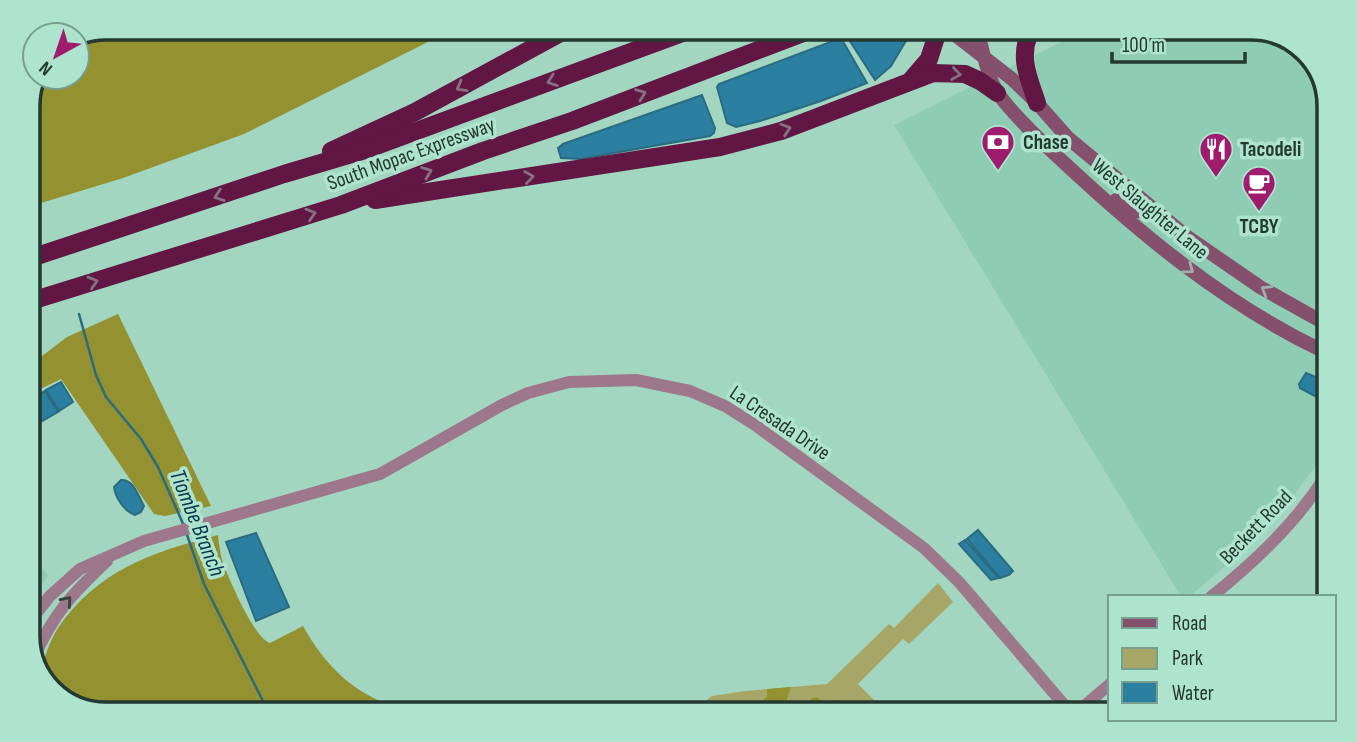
<svg xmlns="http://www.w3.org/2000/svg" width="1357" height="742" font-family="'Sofia Sans Condensed',sans-serif">
<rect width="100%" height="100%" fill="#a2d6c1"/>
<g fill="#8fccb4">
<polygon points="1075,35 1286,36 1316,63 1329,102 1324,447 1315,467 1283,509 1248,547 1189,597 1179,593 894,125"/>
<polygon points="28,554 49,575 28,601"/>
</g>
<polygon fill="#a6a667" points="938,583 953,602 909,644 903,639 858,684 885,711 693,710 712,696 745,691 827,684 889,624 894,628"/>
<g fill="#939130">
<polygon points="106,28 452,30 244,134 123,178 28,207 28,102 39,77 77,77 77,40"/>
<polygon points="118,314 211,506 165,516 154,514 61,379 28,395 28,361 42,356 67,337"/>
<path d="M218,535C219,544 220,554 223,563C229,579 254,638 270,643L303,626C325,666 355,695 399,708L71,706L41,679L39,673C45,658 49,642 58,628C98,570 152,552 218,535Z"/>
<polygon points="791,687 786,702 795,709 804,709 812,698 816,697 830,706 835,700 840,700 858,711 786,711 781,708 775,711 762,710 760,705 767,696 767,689"/>
</g>
<g fill="#2b80a1" stroke="#296b7f" stroke-width="2">
<polygon points="849,33 910,34 891,66 875,80 846,35"/>
<polygon points="841,38 867,83 821,101 760,121 736,127 727,123 717,87 719,84"/>
<polygon points="702,95 715,128 714,133 710,136 580,159 561,158 558,148 563,144"/>
<polygon points="1306,373 1325,381 1325,390 1320,399 1300,388 1299,384"/>
<polygon points="61,382 73,402 59,411 46,390"/>
<polygon points="45,391 58,412 39,423 28,405 28,399"/>
<path d="M121,480C134,479 138,496 144,506L141,512L135,515C124,511 115,497 114,487Z"/>
<polygon points="978,530 1013,571 1009,575 1000,578 967,539"/>
<polygon points="256,533 289,607 256,621 226,542"/>
<polygon points="965,540 999,578 991,580 959,544"/>
</g>
<g fill="none" stroke-linecap="round" stroke-linejoin="round">
<g stroke="#296b7f" stroke-width="2.5">
<polyline points="79,314 96,375 106,397 141,439 158,467 184,526"/>
<polyline points="186,532 204,584 266,707"/>
</g>
<g stroke="#9d788a" stroke-width="12">
<path d="M1211,597C1254,562 1293,526 1323,480"/>
<polyline points="28,624 50,596 80,569 144,541 380,474 502,405 528,393 569,382 636,380 690,391 725,406 755,425 924,548 959,582 1071,713"/>
<path d="M34,658C53,614 72,594 107,561"/>
<polyline points="1076,713 1110,684"/>
</g>
<g stroke="#85506b" stroke-width="14">
<polyline points="954,34 1012,79 1037,103 1068,138 1186,236 1260,287 1326,324"/>
<path d="M978,34C984,53 986,73 996,90C1007,109 1041,141 1058,157C1139,233 1224,304 1325,352"/>
<path d="M1116,200C1127,210 1137,216 1149,207"/>
</g>
<g stroke="#611643" stroke-width="18">
<path d="M1029,34C1019,60 1029,78 1037,103"/>
<polyline points="911,80 929,59 937,34"/>
<polyline points="331,151 415,112 564,31"/>
<polyline points="375,200 720,147 781,131 933,73 965,74 980,81 997,93"/>
<polyline points="28,259 284,174 365,150 685,32"/>
<polyline points="28,302 341,205 483,151 572,121 803,33"/>
</g>
</g>
<defs><path id="oneway-chevron" d="M-2-3.5L2.5 0L-2 3.5" fill="none" stroke-width="1.6" stroke-linecap="round" stroke-linejoin="round" transform="scale(1.75)"/></defs>
<g stroke="#847282">
<use href="#oneway-chevron" transform="translate(956 74) rotate(8)"/>
<use href="#oneway-chevron" transform="translate(552 81) rotate(160)"/>
<use href="#oneway-chevron" transform="translate(461 87) rotate(151)"/>
<use href="#oneway-chevron" transform="translate(641 94) rotate(-21)"/>
<use href="#oneway-chevron" transform="translate(786 129) rotate(-18)"/>
<use href="#oneway-chevron" transform="translate(427 172) rotate(-21)"/>
<use href="#oneway-chevron" transform="translate(529 177) rotate(-8)"/>
<use href="#oneway-chevron" transform="translate(219 196) rotate(161)"/>
<use href="#oneway-chevron" transform="translate(311 214) rotate(-17)"/>
<use href="#oneway-chevron" transform="translate(93 282) rotate(-17)"/>
</g>
<g stroke="#a0b0ab">
<use href="#oneway-chevron" transform="translate(1189 269) rotate(36)"/>
<use href="#oneway-chevron" transform="translate(1266 290) rotate(-149)"/>
</g>
<use stroke="#36423e" href="#oneway-chevron" transform="translate(67 601) rotate(-49)"/>
<defs>
<symbol id="bank-pin" viewBox="-11 -11 22 30"><path d="M0 17L-7.5 6A9.5 9.5 0 1 1 7.5 6Z" fill="#9e1b6d" stroke="#aee3ce"/><path d="M-6-4H6V4H-6ZM0-2.3a2.3 2.3 0 1 0 0 4.6a2.3 2.3 0 1 0 0-4.6Z" fill="#fff"/></symbol>
<symbol id="restaurant-pin" viewBox="-11 -11 22 30"><path d="M0 17L-7.5 6A9.5 9.5 0 1 1 7.5 6Z" fill="#9e1b6d" stroke="#aee3ce"/><path d="M-5-6h1v4h1v-4h1v4h1v-4h1v5L-1.5 .5V6h-2V.5L-5-1ZM5-6V6H3V1.5H1.5Q1.5-4 5-6Z" fill="#fff"/></symbol>
<symbol id="cafe-pin" viewBox="-11 -11 22 30"><path d="M0 17L-7.5 6A9.5 9.5 0 1 1 7.5 6Z" fill="#9e1b6d" stroke="#aee3ce"/><path d="M-5.5-4.5H6V0H3Q3 3.5 0 3.5H-2.5Q-5.5 3.5-5.5 0ZM3-3.2v2h1.7v-2ZM-6 4.5H4V6H-6Z" fill="#fff"/></symbol>
</defs>
<g fill-rule="evenodd">
<use href="#bank-pin" x="979" y="123" width="38" height="52"/>
<use href="#restaurant-pin" x="1197" y="130" width="38" height="52"/>
<use href="#cafe-pin" x="1240" y="164" width="38" height="52"/>
</g>
<g text-anchor="middle" dominant-baseline="central" stroke-width="7" stroke-linejoin="round" paint-order="stroke">
<g font-size="21" font-weight="bold" fill="#243931" stroke="#aee3ce" text-anchor="start">
<text x="1023" y="142">Chase</text>
<text x="1240" y="149">Tacodeli</text>
<text x="1259" y="226" text-anchor="middle">TCBY</text>
</g>
<g font-size="21" fill="#243931" stroke="#aee3ce">
<text transform="translate(411 154) rotate(-20)">South Mopac Expressway</text>
<text transform="translate(1150 209) rotate(40)">West Slaughter Lane</text>
<text transform="translate(780 423) rotate(34)">La Cresada Drive</text>
<text transform="translate(1256 527) rotate(-46)">Beckett Road</text>
</g>
<g font-size="23" font-style="italic" fill="#043749" stroke="#aee3ce">
<text transform="translate(197 523) rotate(68)">Tiombe Branch</text>
</g>
</g>
<path d="M0 0H1357V742H0ZM106 40H1251A66 66 0 0 1 1317 106V636A66 66 0 0 1 1251 702H106A66 66 0 0 1 40 636V106A66 66 0 0 1 106 40Z" fill="#aee3ce" fill-rule="evenodd"/>
<path fill="none" stroke="#243931" stroke-width="3.5" d="M106 40H1251A66 66 0 0 1 1317 106V636A66 66 0 0 1 1251 702H106A66 66 0 0 1 40 636V106A66 66 0 0 1 106 40Z"/>
<rect x="1108" y="595" width="228" height="126" fill="#aee3ce" stroke="#779f8f" stroke-width="2"/>
<rect x="1122" y="618" width="35" height="10" fill="#85506b" stroke="#779f8f" stroke-width="2"/>
<text x="1172" y="630" font-size="21" fill="#243931">Road</text>
<rect x="1122" y="648" width="35" height="21" fill="#a6a667" stroke="#779f8f" stroke-width="2"/>
<text x="1172" y="665" font-size="21" fill="#243931">Park</text>
<rect x="1122" y="682" width="35" height="21" fill="#2b80a1" stroke="#779f8f" stroke-width="2"/>
<text x="1172" y="700" font-size="21" fill="#243931">Water</text>
<g transform="translate(56 56) rotate(220)"><circle r="33" fill="#aee3ce" stroke="#779f8f" stroke-width="2"/>
<path d="M0-5L12 26L0 18L-12 26Z" fill="#9e1b6d"/>
<text y="-10" font-size="19" font-weight="bold" text-anchor="middle" fill="#243931">N</text>
</g>
<path d="M1112 52v10h133v-10" fill="none" stroke="#243931" stroke-width="3.5"/>
<text x="1122" y="52" font-size="21" fill="#243931" stroke="#aee3ce" stroke-width="5" paint-order="stroke">100 m</text>
</svg>
